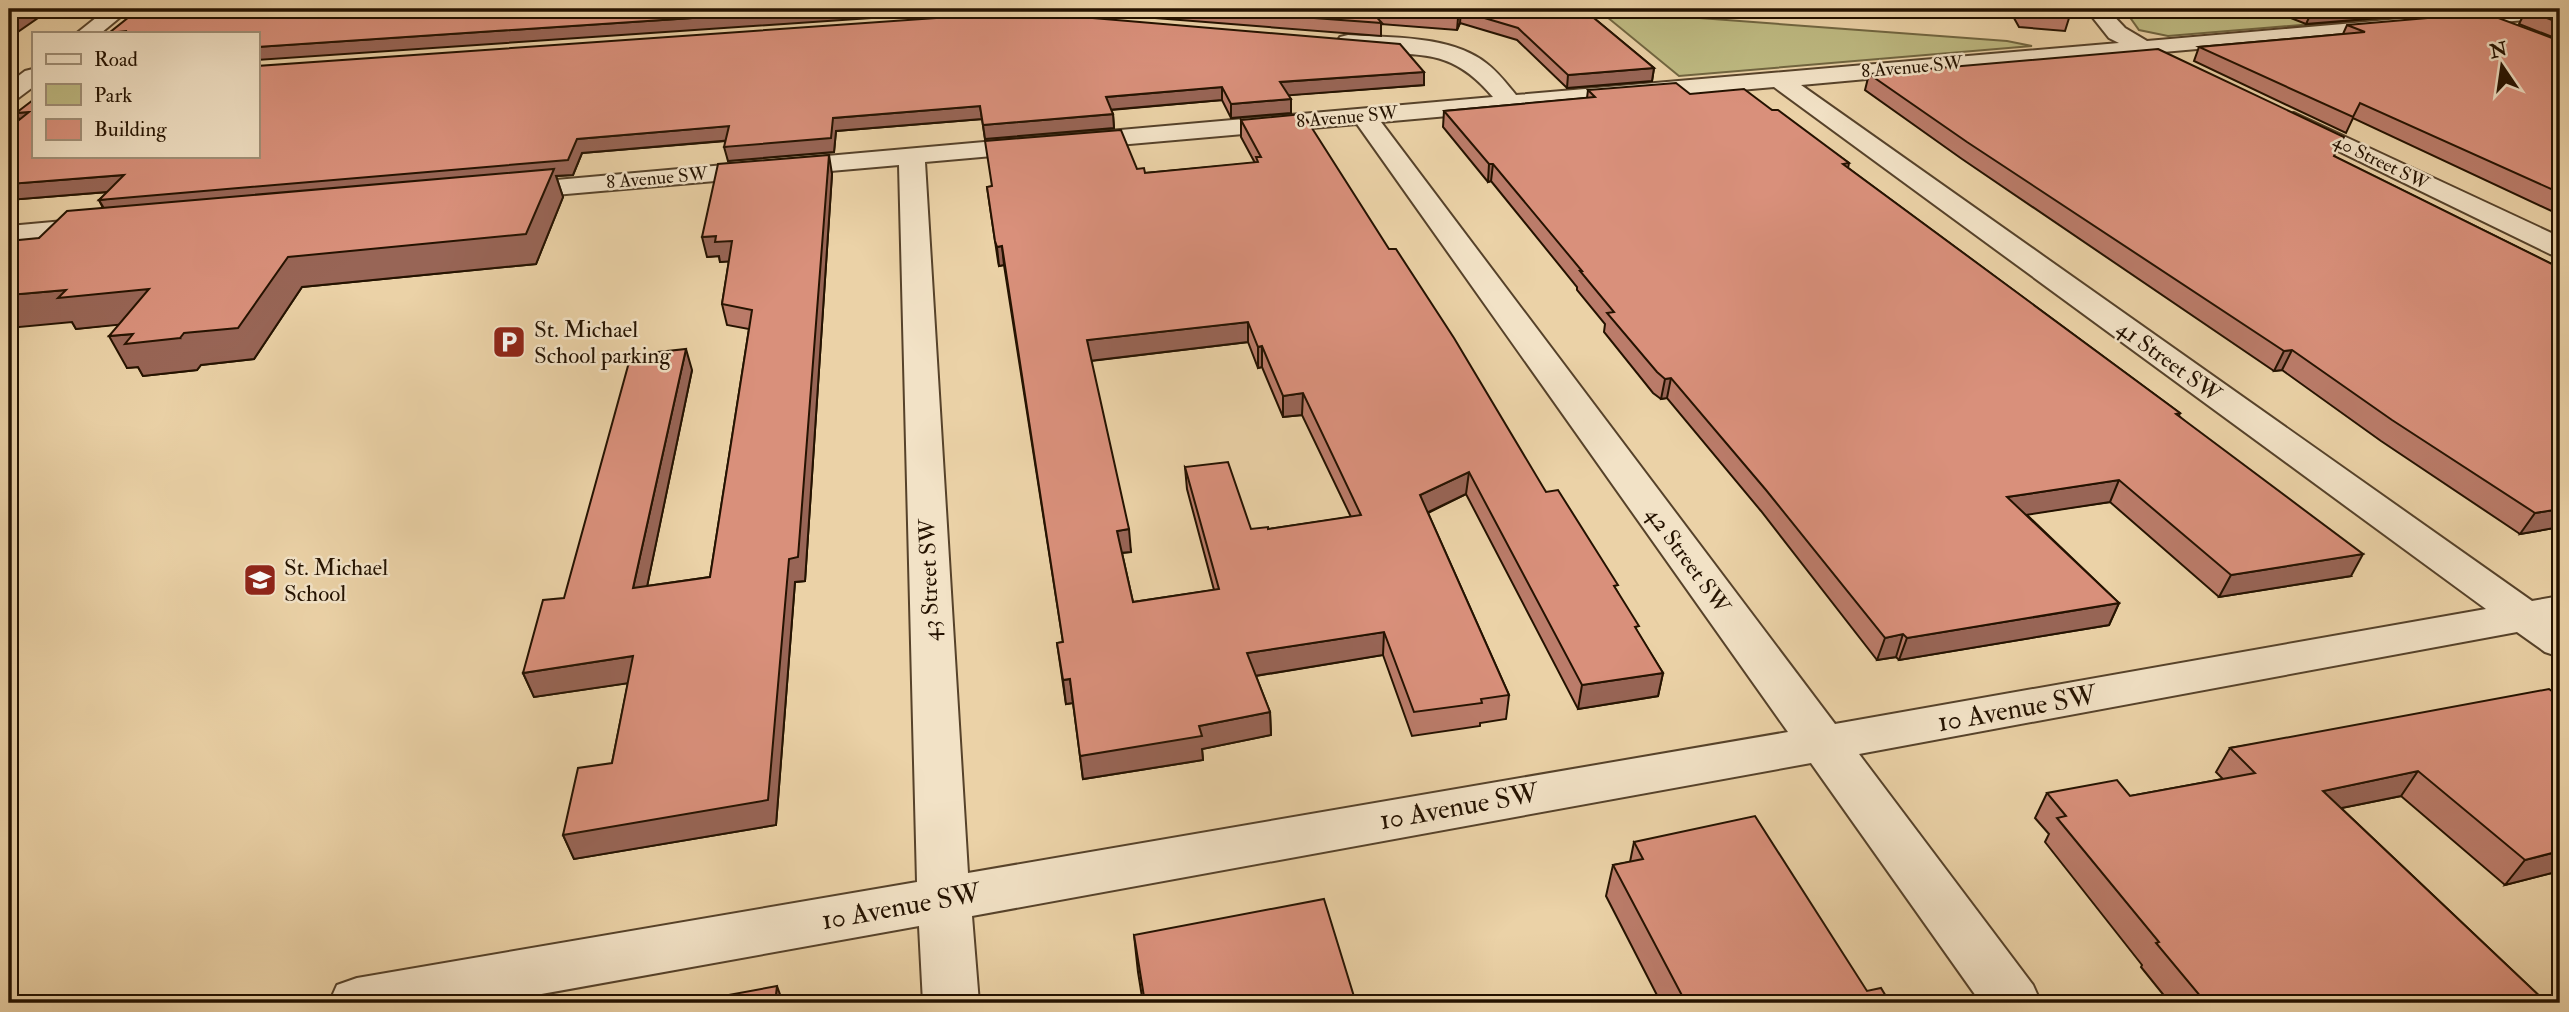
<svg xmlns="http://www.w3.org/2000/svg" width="2569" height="1012" font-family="'IM FELL Double Pica',serif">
<rect width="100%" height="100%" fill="#ebd2a7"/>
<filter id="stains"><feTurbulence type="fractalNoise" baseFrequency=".00286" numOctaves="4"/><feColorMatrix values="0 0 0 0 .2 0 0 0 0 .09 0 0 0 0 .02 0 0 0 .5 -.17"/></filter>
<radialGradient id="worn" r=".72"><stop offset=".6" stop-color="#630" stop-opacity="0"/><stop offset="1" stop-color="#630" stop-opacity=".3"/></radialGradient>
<g fill="#beba82" stroke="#716641" stroke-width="2">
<polygon points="2124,9 2266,9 2346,14 2362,20 2168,36 2139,30"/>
<polygon points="1619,12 2007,41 2032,46 1679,76 1607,17 1608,14"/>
</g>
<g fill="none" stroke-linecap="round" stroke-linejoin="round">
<defs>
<g id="minor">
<polygon points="107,9 130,9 101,33 77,33"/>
<path d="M1019,9H1042C1036,19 1027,23 1016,20L1013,16Z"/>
<path d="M2086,9H2107L2125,28L2147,41L2514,9H2560V17L2163,52L2160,57L2152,59L2140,54L1801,85L2532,601L2560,596V657L2545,652L2517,632L1859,754L2033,985L2041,1003H1981L1811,763L972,916L979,1003H923L919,926L492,1003H329L337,985L357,978L917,882L899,165L509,199L499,197L495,191L499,185L1493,97C1442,36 1405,63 1340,47L1337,42L1340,37L1348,35C1392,38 1450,35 1486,63C1498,72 1507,84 1516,95L2119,43L2109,38ZM1774,87L2486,609L1835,724L1381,122ZM1357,124L1788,732L968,873L925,162Z"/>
<polygon points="33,69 33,87 17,99 9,101 9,83 25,71"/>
<polygon points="2294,113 2560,237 2560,257 2550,254 2285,125 2282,120 2285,115"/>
<polygon points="97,218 107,221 111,227 107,233 9,244 9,226"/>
</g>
</defs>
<use href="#minor" stroke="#56422a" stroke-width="4"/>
<use href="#minor" fill="#f2e2c6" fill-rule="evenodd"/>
</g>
<g fill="#bb7c6a" stroke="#241200" stroke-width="2" fill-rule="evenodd">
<polygon points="1041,9 1583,9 1654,68 1652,81 1567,88 1517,40 1460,23 1457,30 1381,24 1381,36"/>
<polygon points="2009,9 2066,9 2070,15 2065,31 2019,27"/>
<polygon points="2273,9 2487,9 2306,24 2278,13"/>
<polygon points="2560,9 2560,40 2519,24 2526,10"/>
<polygon points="2347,25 2560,41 2560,215 2353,118 2346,133 2194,61 2199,47 2343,34"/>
<polygon points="1424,72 1424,85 1288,95 1291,113 1231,118 1222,100 1111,110 1113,114 1114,128 985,139 982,119 836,131 834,152 728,161 726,141 582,153 573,175 556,176 563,197 536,264 302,287 254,359 201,365 197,370 143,376 138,367 127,368 119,324 76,329 72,322 39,238 103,208 99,200 108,192 9,200 9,128 19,120"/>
<polygon points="1869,74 2335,157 2560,268 2560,527 2520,534 2381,441 2282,370 2274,371 1962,159 1865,90"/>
<polygon points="1588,90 1690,94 1772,110 1849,163 1848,168 2180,413 2179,416 2351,576 2219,597 2110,502 2026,514 2119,603 2109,625 1899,660 1896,657 1877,660 1761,511 1667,398 1661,399 1653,393 1604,332 1605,324 1577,290 1577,287 1491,181 1488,182 1443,127 1444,111 1587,98"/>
<path d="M1241,120L1546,492L1617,591L1638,633L1663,673L1658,696L1578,709L1466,494L1428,513L1509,695L1506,719L1480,723V726L1412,736L1383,655L1256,676L1270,712L1271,735L1202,749L1203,760L1083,779L1073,703L1066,704L1057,643L1063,642L1004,265L999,266L998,261L987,187L1137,169L1145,173L1255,163L1241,137ZM1248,342L1258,368L1262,367L1283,417L1302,415L1351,517L1268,529H1251L1185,467L1187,489L1214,590L1133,602L1122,553L1131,552L1091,361Z"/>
<polygon points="832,174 805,581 795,582 776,825 574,859 563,835 612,763 628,683 534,697 523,673 692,370 647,586 710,577 749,329 727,325 722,304 729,261 720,262 719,256 707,257"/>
<polygon points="2560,697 2560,871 2505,885 2401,796 2341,808 2547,1003 2170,1003 2141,967 2142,965 2045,842 2049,834 2035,818 2047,793 2130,796 2223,779 2216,772 2230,748"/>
<polygon points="1634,842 1867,991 1890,1003 1661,1003 1606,896 1613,865 1630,862"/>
<polygon points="1134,935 1356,1003 1143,1003 1138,972"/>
</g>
<g fill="#986556" stroke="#241200" stroke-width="2">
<polygon points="23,9 51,9 9,38 9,18"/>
<polygon points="826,9 1003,9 257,60 257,47"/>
<polygon points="2335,9 2487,9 2306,24 2312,11"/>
<polygon points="1461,11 1460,23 1457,30 1458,18"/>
<polygon points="1654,68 1652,81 1567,88 1568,75"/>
<polygon points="1424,72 1424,85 1280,96 1280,82"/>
<polygon points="1222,87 1222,100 1107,110 1106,97"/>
<polygon points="1291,99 1291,113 1231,118 1231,104"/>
<polygon points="980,106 982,119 836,131 834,152 728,161 724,147 833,118"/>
<polygon points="29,112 23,127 16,113"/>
<polygon points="1113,114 1114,128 985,139 983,125"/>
<polygon points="729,126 733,140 582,153 573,175 556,176 563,197 536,264 302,287 254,359 201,365 197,370 143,376 138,367 127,368 109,336 133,334 180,338 99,200 577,139"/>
<polygon points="829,155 832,174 805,581 795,582 776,825 574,859 563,835 789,559"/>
<polygon points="1489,164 1493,164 1491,181 1488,182"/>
<polygon points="124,175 131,190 9,200 9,184"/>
<polygon points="716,236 732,241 737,261 720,262 719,256 707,257 702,237"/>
<polygon points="1002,246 1004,265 999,266 997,247"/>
<polygon points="149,289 166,320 76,329 72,322 9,328 9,295 66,290"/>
<polygon points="1248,322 1248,342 1089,361 1087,340"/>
<polygon points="1262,346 1262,367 1258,368 1258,347"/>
<polygon points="686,349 692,370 642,611 633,588"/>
<polygon points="2292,350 2282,370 2274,371 2284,351"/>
<polygon points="1671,378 1667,398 1661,399 1665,379"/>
<polygon points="1303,393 1302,415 1283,417 1283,396"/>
<polygon points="1469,472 1466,494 1418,517 1420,495"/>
<polygon points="2119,480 2110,502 1999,519 2007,497"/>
<polygon points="2560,509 2560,527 2520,534 2535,513"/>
<polygon points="1129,529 1131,552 1119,553 1117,531"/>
<polygon points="2363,554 2351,576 2219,597 2231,575"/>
<polygon points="2119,603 2109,625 1899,660 1907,638"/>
<polygon points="1384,632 1383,655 1248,677 1247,653"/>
<polygon points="1903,634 1896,657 1877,660 1885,638"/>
<polygon points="633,656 643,681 534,697 523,673"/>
<polygon points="1663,673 1658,696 1578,709 1582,685"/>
<polygon points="1070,679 1073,703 1066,704 1063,680"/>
<polygon points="1270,712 1271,735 1202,749 1203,760 1083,779 1080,756 1199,726"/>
<polygon points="2418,771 2401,796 2307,815 2323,791"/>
<polygon points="2560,851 2560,871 2505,885 2525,860"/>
<polygon points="777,986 783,1003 775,1003"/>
</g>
<g fill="#d9907b" stroke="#241200" stroke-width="2" fill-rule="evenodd">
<polygon points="9,9 23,9 9,18"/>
<polygon points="139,9 826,9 257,47 257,33 124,33 127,31 109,33"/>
<polygon points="1194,9 1583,9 1654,68 1568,75 1518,28 1461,11 1458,18 1371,11 1382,23"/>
<polygon points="2022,9 2066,9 2070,15 2024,12"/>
<polygon points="2307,9 2335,9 2312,11"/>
<polygon points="2538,9 2560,9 2560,23 2526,10"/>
<polygon points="1022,12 1400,44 1424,72 1280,82 1291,99 1231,104 1222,87 1106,97 1113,114 983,125 980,106 833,118 831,138 724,147 729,126 577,139 568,160 99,200 124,175 9,184 9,128 29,112 16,113 33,100 33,156 257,156 257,66"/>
<polygon points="2485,13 2560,41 2560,193 2360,103 2353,117 2199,47 2365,32 2347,25"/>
<polygon points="2158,49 2344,137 2334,156 2560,268 2560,509 2535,513 2392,420 2292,350 2284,351 1967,142 1869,74"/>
<polygon points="1676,83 1690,94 1744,89 1772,110 1778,110 1849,163 1843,164 2180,413 2176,414 2363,554 2231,575 2119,480 2007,497 2119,603 1907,638 1903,634 1885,638 1766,490 1671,378 1665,379 1657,372 1607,313 1614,312 1580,271 1582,271 1493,164 1489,164 1444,111 1595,97 1588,90"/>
<path d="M1303,114L1389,249H1396L1454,338L1546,492L1558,490L1618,585L1614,586L1639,626L1635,627L1663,673L1582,685L1469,472L1420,495L1509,695L1481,699L1482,703L1414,712L1384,632L1247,653L1270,712L1199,726L1202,736L1080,756L1070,679L1063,680L1057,643L1063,642L1002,246L997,247L995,241L987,187L992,186L985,141L1121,130L1137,169L1144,168L1145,173L1258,162L1256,157H1261L1241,120ZM1248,322L1258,347L1262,346L1283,396L1303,393L1361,515L1268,529V527L1251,529L1228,462L1185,467L1219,589L1133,602L1117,531L1129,529L1087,340Z"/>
<polygon points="829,155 798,557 789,559 768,800 563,835 578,768 612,763 633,656 523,673 543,600 564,598 631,355 686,349 633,588 710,577 752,310 722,304 732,241 715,242 716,236 702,237 718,164"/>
<polygon points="554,169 526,234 288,257 238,328 184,333 180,338 125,344 133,334 109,336 149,289 58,298 66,290 9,295 9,241 39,238 67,211"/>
<polygon points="2549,689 2560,697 2560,851 2525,860 2418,771 2323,791 2547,1003 2206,1003 2156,943 2159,942 2057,818 2066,816 2047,793 2117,780 2130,796 2255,773 2230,748"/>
<polygon points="1755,816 1867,991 1881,988 1890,1003 1686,1003 1613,865 1643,859 1634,842"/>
<polygon points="1324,899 1356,1003 1145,1003 1134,935"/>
<polygon points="777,986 775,1003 685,1003"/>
</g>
<defs>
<symbol id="parking-square" viewBox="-11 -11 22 22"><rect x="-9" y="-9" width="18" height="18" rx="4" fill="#8f2418" stroke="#f2e2c6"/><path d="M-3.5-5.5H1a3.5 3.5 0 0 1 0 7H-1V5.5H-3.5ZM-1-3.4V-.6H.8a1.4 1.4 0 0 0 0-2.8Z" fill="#fff"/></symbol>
<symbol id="school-square" viewBox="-11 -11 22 22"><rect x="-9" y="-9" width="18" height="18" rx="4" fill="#8f2418" stroke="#f2e2c6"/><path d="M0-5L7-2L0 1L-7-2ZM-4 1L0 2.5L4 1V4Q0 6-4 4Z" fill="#fff"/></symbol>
</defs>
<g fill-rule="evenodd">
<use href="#parking-square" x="490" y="323" width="38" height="38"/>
<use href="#school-square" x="241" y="561" width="38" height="38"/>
</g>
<g text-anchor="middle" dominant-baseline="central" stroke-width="5" stroke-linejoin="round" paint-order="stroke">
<g font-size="19" fill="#241200" stroke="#f2e2c6">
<text transform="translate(1912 67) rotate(-5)">8 Avenue SW</text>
<text transform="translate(1347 117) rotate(-5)">8 Avenue SW</text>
<text transform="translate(2381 162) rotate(26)">40 Street SW</text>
<text transform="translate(657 178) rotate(-5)">8 Avenue SW</text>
</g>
<g font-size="23" fill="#241200" stroke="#f2e2c6" text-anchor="start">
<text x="534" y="329">St. Michael<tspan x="534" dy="26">School parking</tspan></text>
<text x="284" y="567">St. Michael<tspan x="284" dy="26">School</tspan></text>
</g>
<g font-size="23" fill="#241200" stroke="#f2e2c6">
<text transform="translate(2169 361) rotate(36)">41 Street SW</text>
<text transform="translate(1688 560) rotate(54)">42 Street SW</text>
<text transform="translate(929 580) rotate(-92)">43 Street SW</text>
</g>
<g font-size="28" fill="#241200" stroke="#f2e2c6">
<text transform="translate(2017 709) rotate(-10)">10 Avenue SW</text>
<text transform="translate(1459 807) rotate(-10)">10 Avenue SW</text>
<text transform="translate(901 907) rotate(-10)">10 Avenue SW</text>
</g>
</g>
<rect width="2569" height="1012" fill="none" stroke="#ebd2a7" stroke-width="35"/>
<rect x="10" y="10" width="2548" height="991" fill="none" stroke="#241200" stroke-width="3.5"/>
<rect x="18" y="18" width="2534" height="977" fill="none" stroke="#241200" stroke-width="2"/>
<rect x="32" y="32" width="228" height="126" fill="#f2e2c6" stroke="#a08f77" stroke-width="2"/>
<rect x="46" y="54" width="35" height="10" fill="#f2e2c6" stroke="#a08f77" stroke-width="2"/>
<text x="94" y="66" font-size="21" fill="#241200">Road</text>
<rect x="46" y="84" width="35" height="21" fill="#beba82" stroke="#a08f77" stroke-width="2"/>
<text x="94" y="102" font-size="21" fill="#241200">Park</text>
<rect x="46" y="119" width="35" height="21" fill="#d9907b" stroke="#a08f77" stroke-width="2"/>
<text x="94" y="136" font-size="21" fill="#241200">Building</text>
<g transform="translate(2502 66) rotate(347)" stroke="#f2e2c6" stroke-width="5" paint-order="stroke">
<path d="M0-5L12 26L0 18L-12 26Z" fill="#241200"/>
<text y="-10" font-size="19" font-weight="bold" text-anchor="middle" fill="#241200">N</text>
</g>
<rect width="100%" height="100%" filter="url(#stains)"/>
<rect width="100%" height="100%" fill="url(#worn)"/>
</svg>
